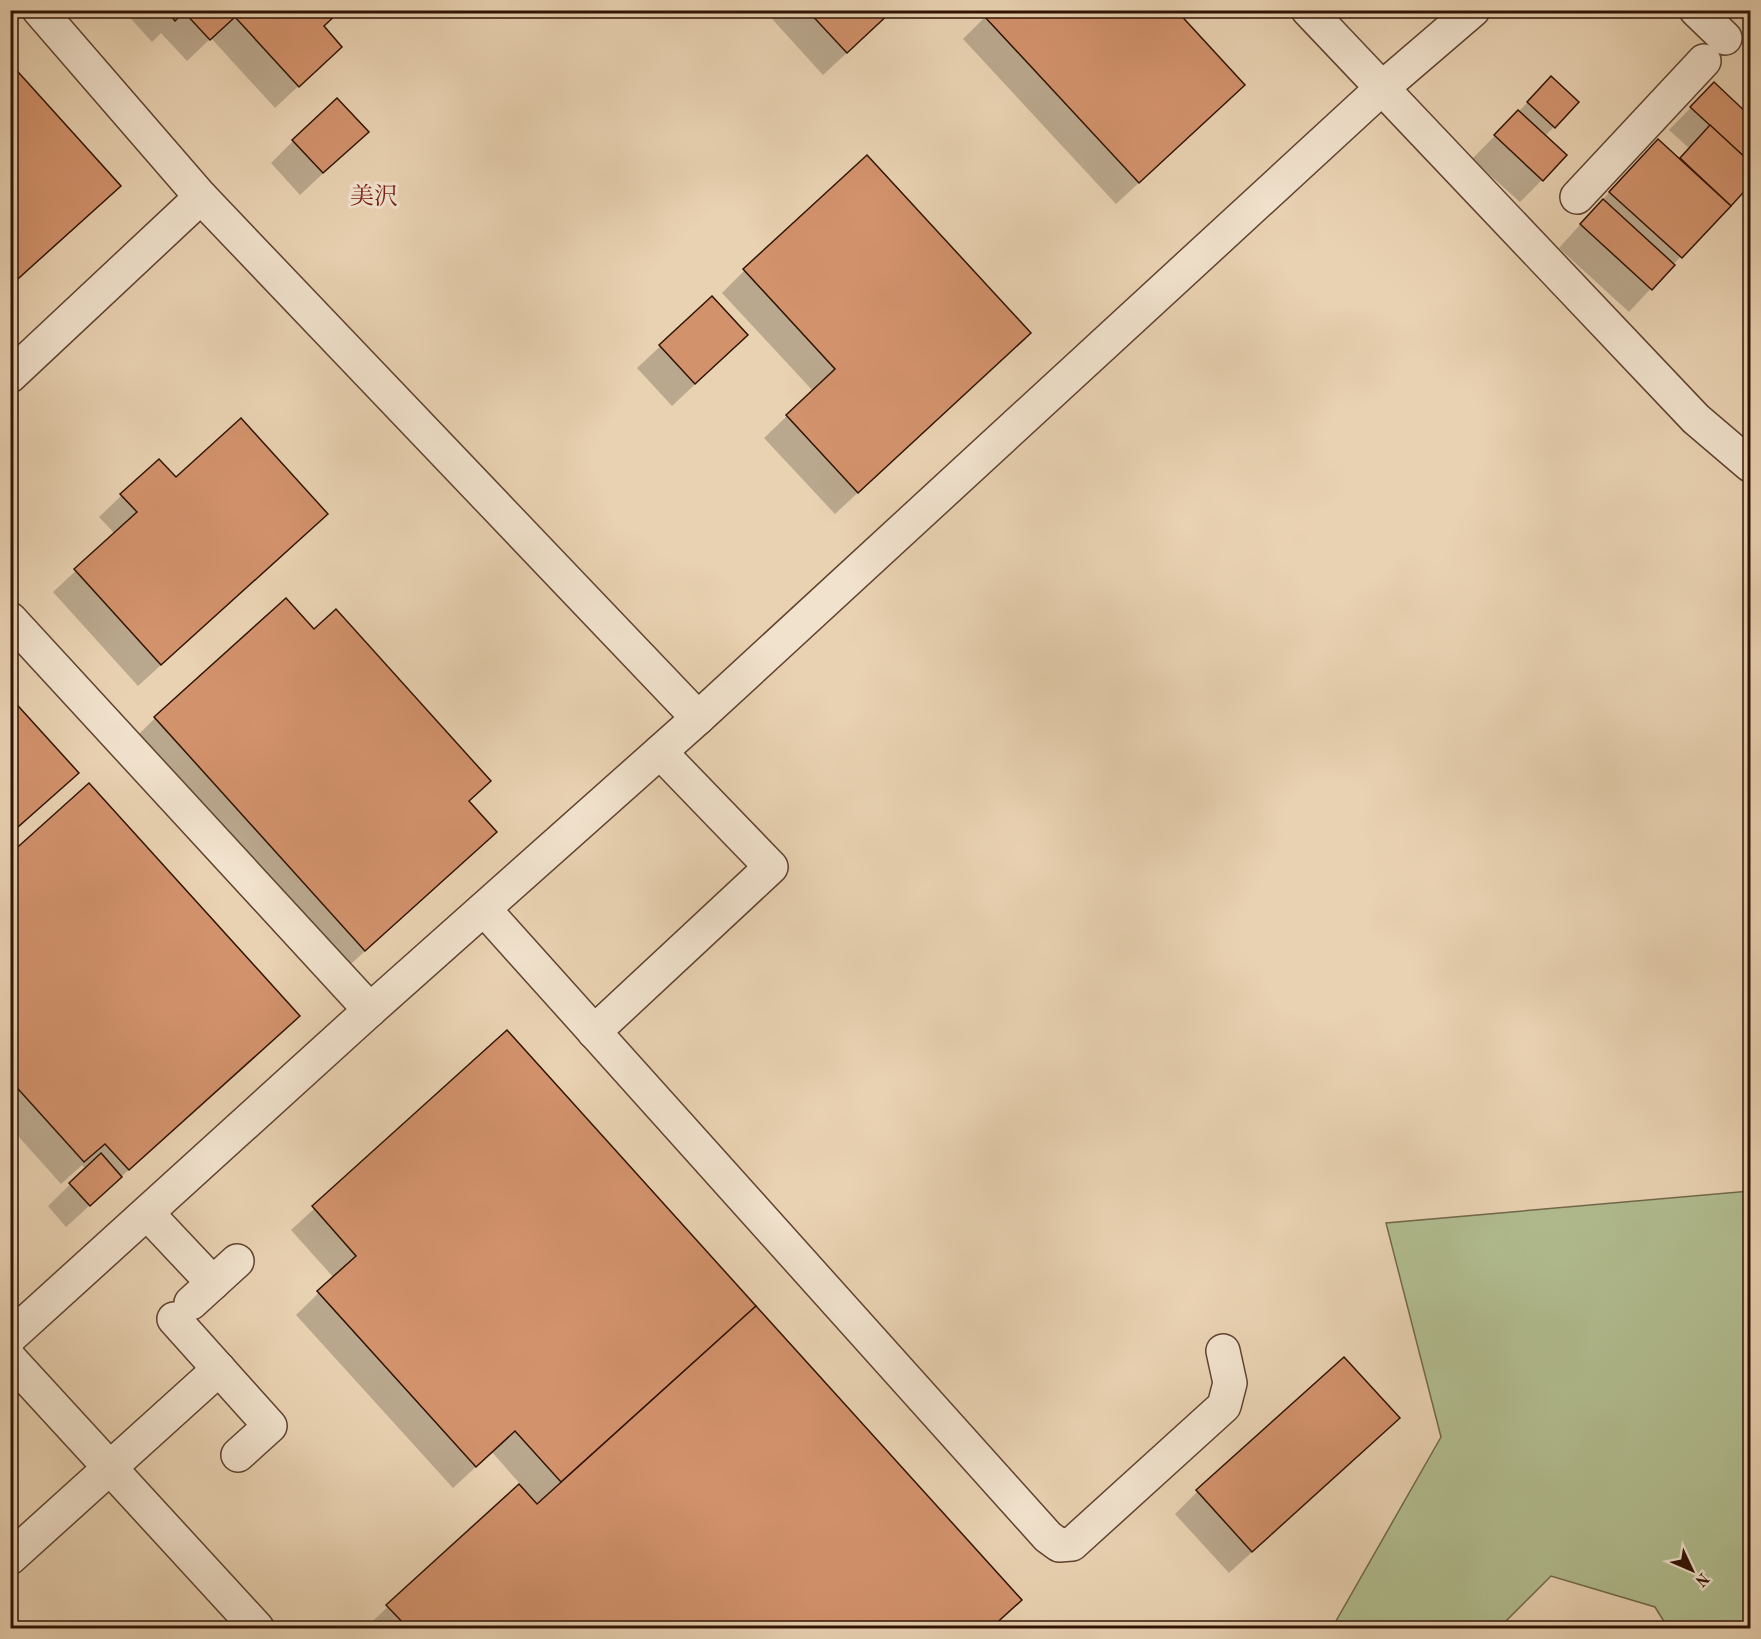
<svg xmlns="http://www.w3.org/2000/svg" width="1761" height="1639" font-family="'Old Standard TT','Noto Serif JP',serif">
<rect width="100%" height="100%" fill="#e9d2b2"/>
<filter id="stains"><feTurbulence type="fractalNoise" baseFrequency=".00333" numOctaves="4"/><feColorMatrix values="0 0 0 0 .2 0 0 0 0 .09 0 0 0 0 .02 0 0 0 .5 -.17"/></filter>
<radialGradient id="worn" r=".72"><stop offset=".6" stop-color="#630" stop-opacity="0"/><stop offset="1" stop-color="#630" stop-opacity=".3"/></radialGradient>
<polygon fill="#b1bd90" stroke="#71684a" stroke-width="1.5" points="1750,1191 1750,1628 1668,1628 1655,1607 1551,1576 1499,1628 1332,1628 1441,1437 1386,1223"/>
<g fill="#0003">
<polygon points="123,10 341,10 323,27 340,47 275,108 211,38 187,61 161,33 152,42"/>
<polygon points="764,10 893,10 823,75"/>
<polygon points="992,10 1221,107 1116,204 963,39"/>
<polygon points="10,65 119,186 10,286"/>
<polygon points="1714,84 1750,118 1750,182 1629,312 1559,248 1636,163 1679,159 1689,148 1669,130"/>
<polygon points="1529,101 1554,127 1545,136 1542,180 1520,202 1472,159"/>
<polygon points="367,132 300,195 271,163 293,141"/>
<polygon points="744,271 1006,355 835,514 764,438 813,391 722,293"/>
<polygon points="712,298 724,357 672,406 637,368"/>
<polygon points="176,479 303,536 138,686 53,592 115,534 99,517 122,495"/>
<polygon points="10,699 77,773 10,834"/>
<polygon points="155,718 468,802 473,854 342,972 133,740"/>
<polygon points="10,856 298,1016 66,1227 48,1206 86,1169 82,1165 61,1184 10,1127"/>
<polygon points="507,1032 1020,1600 991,1628 365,1628 521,1485 492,1452 453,1488 296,1315 334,1278 291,1230"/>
<polygon points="1375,1440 1229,1573 1175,1514 1198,1491"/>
</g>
<g fill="#d2926c" stroke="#311304" stroke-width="1.5">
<polygon points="166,10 341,10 324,26 342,47 299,87 235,17 210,40 184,12 175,21"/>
<polygon points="807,10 893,10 847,53"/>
<polygon points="990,10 1176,10 1245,85 1139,183 984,16"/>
<polygon points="10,63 121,186 10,286"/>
<polygon points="1551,76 1579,102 1555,128 1527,102"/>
<polygon points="1714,82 1750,116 1750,162 1690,107"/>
<polygon points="337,98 369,132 323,173 292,140"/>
<polygon points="1518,110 1567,155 1543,181 1494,135"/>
<polygon points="1710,125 1750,162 1750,185 1731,206 1680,158"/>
<polygon points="1658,139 1731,206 1682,258 1609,192"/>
<polygon points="867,155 1031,333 858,493 786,415 835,369 743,269"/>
<polygon points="1603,199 1675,265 1652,290 1580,224"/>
<polygon points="712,296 748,335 695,384 659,345"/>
<polygon points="241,418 328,514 161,665 74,569 137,512 120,494 159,459 176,477"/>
<polygon points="286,598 314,629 336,609 491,781 469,801 497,832 365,951 154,717"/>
<polygon points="10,697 79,773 10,834"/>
<polygon points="89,783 300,1016 129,1170 105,1144 84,1162 10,1080 10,854"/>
<polygon points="507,1030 756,1306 561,1482 515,1431 476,1467 317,1291 356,1256 312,1206"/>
<polygon points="101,1153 122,1177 90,1206 69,1183"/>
<polygon points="756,1306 1022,1600 991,1628 408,1628 386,1605 519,1484 537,1504"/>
<polygon points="1344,1357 1400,1418 1252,1552 1196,1490"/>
</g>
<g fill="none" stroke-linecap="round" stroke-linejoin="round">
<defs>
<g id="minor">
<polyline points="39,10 201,197 698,718"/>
<polyline points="1308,10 1696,419 1750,465"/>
<polyline points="1696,10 1725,38"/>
<polyline points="1577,197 1704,61"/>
<polyline points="10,376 201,197"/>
<polyline points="10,619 370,1010"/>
<polyline points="484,909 1048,1537 1059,1545 1072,1544 1224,1406 1230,1383 1223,1351"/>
<polyline points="594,1032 771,867 660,752"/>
<polyline points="147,1213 213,1283"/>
<polyline points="191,1303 237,1261"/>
<polyline points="174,1319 270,1426 238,1455"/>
<polyline points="10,1337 370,1010 698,718 1381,89 1473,10"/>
<polyline points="10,1359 257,1628"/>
<polyline points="10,1558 219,1369"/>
</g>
</defs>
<use href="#minor" stroke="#5f4330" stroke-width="36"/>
<use href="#minor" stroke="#f1e2cd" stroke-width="33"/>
</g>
<g text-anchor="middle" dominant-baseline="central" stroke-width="6" stroke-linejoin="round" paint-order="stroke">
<g font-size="24" fill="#7a1f14" stroke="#f1e2cd">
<text x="374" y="198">美沢</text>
</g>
</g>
<rect width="1761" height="1639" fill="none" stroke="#e9d2b2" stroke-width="36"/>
<rect x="12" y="12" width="1737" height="1615" fill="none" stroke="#311304" stroke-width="3"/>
<rect x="18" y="18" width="1725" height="1603" fill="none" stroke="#311304" stroke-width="1.5"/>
<g transform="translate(1692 1570) rotate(134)" stroke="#f1e2cd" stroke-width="4.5" paint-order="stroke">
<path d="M0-4.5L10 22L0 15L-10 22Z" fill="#311304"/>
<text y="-9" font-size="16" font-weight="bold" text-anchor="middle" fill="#311304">N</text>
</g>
<rect width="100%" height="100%" filter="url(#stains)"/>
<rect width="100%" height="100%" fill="url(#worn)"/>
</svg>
